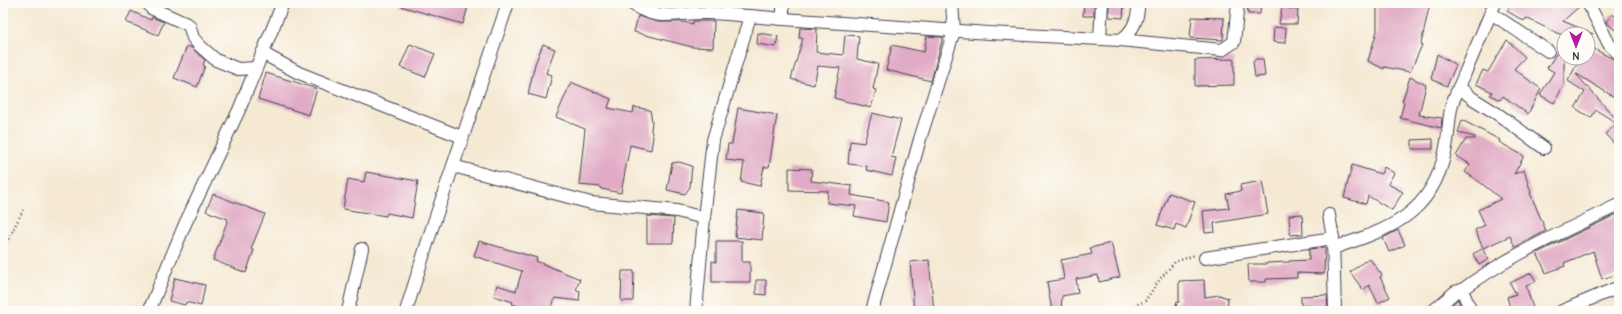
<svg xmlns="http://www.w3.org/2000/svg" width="1622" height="314" font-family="'Comic Neue',sans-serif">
<rect width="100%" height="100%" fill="#fdfcf7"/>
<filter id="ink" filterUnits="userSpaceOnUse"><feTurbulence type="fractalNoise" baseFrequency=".025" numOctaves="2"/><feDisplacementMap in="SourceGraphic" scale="8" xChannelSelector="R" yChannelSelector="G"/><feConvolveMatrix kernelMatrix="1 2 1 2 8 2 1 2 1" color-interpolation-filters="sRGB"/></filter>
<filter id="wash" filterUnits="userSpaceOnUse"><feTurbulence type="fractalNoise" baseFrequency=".012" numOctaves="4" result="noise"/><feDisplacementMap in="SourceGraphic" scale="16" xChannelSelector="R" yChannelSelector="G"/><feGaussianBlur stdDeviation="0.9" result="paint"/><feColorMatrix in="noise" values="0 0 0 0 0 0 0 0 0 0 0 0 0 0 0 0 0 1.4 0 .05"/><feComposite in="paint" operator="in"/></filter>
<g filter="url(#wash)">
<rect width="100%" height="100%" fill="#f5e9d3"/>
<g id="blocks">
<g fill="#e1abc5">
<polygon points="401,3 469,3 463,24 400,6"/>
<polygon points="1084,3 1094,3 1094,16 1083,16"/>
<polygon points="1109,3 1124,3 1123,18 1109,17"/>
<polygon points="1247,3 1261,3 1260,14 1248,14"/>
<polygon points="1377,3 1430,3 1421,44 1422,45 1410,72 1384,67 1384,69 1368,61 1377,31"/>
<polygon points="1512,3 1581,3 1581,5 1563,21 1593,34 1559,34 1526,18 1524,21 1507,11"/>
<polygon points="1282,7 1298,10 1297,24 1279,24"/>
<polygon points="131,11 151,20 152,17 164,22 158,35 126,22"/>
<polygon points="1612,14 1619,19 1619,24 1615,30 1606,22"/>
<polygon points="638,16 658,22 683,22 693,24 693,21 714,21 713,48 692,47 634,32"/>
<polygon points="1192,17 1224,18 1223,40 1190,38"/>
<polygon points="1274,27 1286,28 1285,43 1273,42"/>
<polygon points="800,28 817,29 816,52 843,55 845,35 859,36 857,59 878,64 873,89 876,90 871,108 834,98 840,68 818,66 814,85 791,79 803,38 799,38"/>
<polygon points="758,33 778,36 776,47 757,44"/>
<polygon points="927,36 943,37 931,81 886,70 892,45 924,52"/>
<polygon points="1507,40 1525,57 1514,69 1541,89 1528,114 1503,96 1500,100 1490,95 1492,92 1476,84 1483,70 1488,72"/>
<polygon points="1564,42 1564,85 1554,103 1540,95 1554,72 1547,68"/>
<polygon points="410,44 435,54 425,77 400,67"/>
<polygon points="543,44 555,49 546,73 552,75 546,99 528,94 535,64"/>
<polygon points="187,46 192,48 205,60 203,65 205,66 197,87 174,78"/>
<polygon points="1588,46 1619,62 1619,100 1575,73 1617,120 1615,122 1596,110 1591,118 1575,108 1585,92 1568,81 1580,58 1588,58"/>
<polygon points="1437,54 1456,65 1447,86 1431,79"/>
<polygon points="1234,59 1234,85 1195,86 1195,60"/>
<polygon points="1256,59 1263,59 1265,76 1255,77 1253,62"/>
<polygon points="266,73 317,89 309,115 258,99"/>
<polygon points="1410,77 1426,85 1419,115 1442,118 1441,128 1400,118 1404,102 1402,102"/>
<polygon points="571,82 611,99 608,108 633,113 634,107 650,110 652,121 651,130 653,137 651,150 630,145 621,193 601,189 601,187 579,185 585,129 556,117"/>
<polygon points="738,108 777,115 769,167 764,167 760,186 741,182 744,162 726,160 728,144 732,144"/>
<polygon points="872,113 901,120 891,157 896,158 892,176 866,170 867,166 848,164 850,141 864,143"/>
<polygon points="1462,120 1500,140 1499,142 1524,156 1514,174 1524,170 1531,193 1530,193 1546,231 1515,247 1510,236 1483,248 1475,230 1485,225 1478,210 1501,199 1481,183 1465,172 1470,164 1456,156 1466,139 1475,139 1475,137 1458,133"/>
<polygon points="1619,122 1619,149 1605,134"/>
<polygon points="1433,139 1433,149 1412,149 1412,140"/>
<polygon points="679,162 692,166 690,187 685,194 667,190 672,163"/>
<polygon points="1352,165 1381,174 1384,167 1394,173 1388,184 1403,192 1392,210 1368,196 1366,204 1344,198"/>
<polygon points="789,168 812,169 811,181 852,186 851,195 889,202 886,222 854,216 856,206 827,203 828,191 789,190"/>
<polygon points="366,172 418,181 412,218 387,213 386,216 343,209 348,179 364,182"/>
<polygon points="1262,181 1268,214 1214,223 1215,232 1205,233 1203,211 1229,208 1226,194 1241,191 1240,185"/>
<polygon points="1169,193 1195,202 1186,228 1176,224 1174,230 1157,225"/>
<polygon points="213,194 265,214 251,249 254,250 246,273 213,260 228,219 206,211"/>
<polygon points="738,210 764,213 762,240 735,237"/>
<polygon points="1619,213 1619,274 1602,279 1593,251 1564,263 1565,266 1546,273 1537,253"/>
<polygon points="1302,214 1303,234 1290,235 1289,215"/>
<polygon points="647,216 674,218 673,243 647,243"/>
<polygon points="1398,230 1405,245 1389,252 1383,238"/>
<polygon points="479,241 537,258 536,261 580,279 576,290 580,291 579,301 555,298 551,311 533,311 512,304 513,302 494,296 497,285 516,291 522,271 474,256"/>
<polygon points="716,241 742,241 742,262 750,262 750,282 712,282 712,261 716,262"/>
<polygon points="1111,243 1120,277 1099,282 1098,275 1076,279 1078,293 1062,296 1061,311 1052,311 1047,282 1064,279 1061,260 1092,254 1090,248"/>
<polygon points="1325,247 1324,274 1297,273 1297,278 1266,279 1266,282 1249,282 1248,264 1267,264 1267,263 1289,262 1289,261 1309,260 1309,249"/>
<polygon points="1482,249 1489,259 1479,265 1473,254"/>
<polygon points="1369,258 1382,275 1380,277 1390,297 1378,303 1369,285 1363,290 1350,272"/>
<polygon points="929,260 934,311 914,311 910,262"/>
<polygon points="622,271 634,271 633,301 621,301"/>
<polygon points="1531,273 1536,281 1526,286 1534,311 1511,311 1507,297 1516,294 1510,283"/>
<polygon points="175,278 205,285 201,306 186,302 185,305 169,301"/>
<polygon points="756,280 766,280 766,295 756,294"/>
<polygon points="1204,280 1205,297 1219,295 1228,298 1227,311 1217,309 1207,311 1207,308 1177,308 1176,303 1179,302 1179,281"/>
<polygon points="1327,295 1328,311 1312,311 1312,306 1301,306 1301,296"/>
<polygon points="1458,299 1463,311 1456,311 1453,303"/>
</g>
</g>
</g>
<g filter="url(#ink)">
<use href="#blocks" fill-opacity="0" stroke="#424052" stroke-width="1"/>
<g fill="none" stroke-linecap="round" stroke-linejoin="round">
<defs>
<g id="street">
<polyline points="148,3 151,8 189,25 193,38 200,46 216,60 238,69 256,68"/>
<path d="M631,3C659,23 675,12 706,13C721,13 736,15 750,16"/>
<polyline points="1588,3 1609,44 1619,54"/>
<polyline points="1491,13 1548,51"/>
<polyline points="783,19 783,3"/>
<polyline points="1100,38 1102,3"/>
<path d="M1120,40C1133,33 1139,17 1138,3"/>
<polyline points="262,53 299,73 462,137"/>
<polyline points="1459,87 1472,98 1499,115 1544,148"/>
<polyline points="453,166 591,203 677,211 704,218"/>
<polyline points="1329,215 1333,238 1335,311"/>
<path d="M1333,248C1388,230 1432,215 1445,152C1449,136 1448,120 1452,104C1456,93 1461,83 1465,73C1475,50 1485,26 1495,3"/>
<polyline points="1205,258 1333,238"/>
<path d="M1462,290C1509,255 1563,232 1616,206"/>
<polyline points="149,311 185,224 239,110 283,3"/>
<polyline points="348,311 362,249"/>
<polyline points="406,311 432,228 508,3"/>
<polyline points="696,311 704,218 713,140 750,16 783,19 989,33 1120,40 1222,50 1234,42 1238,3"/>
<polyline points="872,311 920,139 954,31 952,3"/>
<polyline points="1433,311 1455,292 1462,290 1471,311"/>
<polyline points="1562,311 1619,287"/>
</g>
</defs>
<use href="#street" stroke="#424052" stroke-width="14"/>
<g stroke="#424052" stroke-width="2.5" stroke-dasharray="1 3" stroke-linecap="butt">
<polyline points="3,250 23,210"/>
<polyline points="1123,311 1145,301 1160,279 1175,262 1195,255"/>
</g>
<use href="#street" stroke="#fff" stroke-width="12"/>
</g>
</g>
<rect width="1622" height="314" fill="none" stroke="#fdfcf7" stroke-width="16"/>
<g transform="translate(1576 46) rotate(180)"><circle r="19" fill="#fdfcf7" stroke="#a5a5ac"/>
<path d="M0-3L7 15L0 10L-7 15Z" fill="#b5179e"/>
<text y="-6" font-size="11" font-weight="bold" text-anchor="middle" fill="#22223b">N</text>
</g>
</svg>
